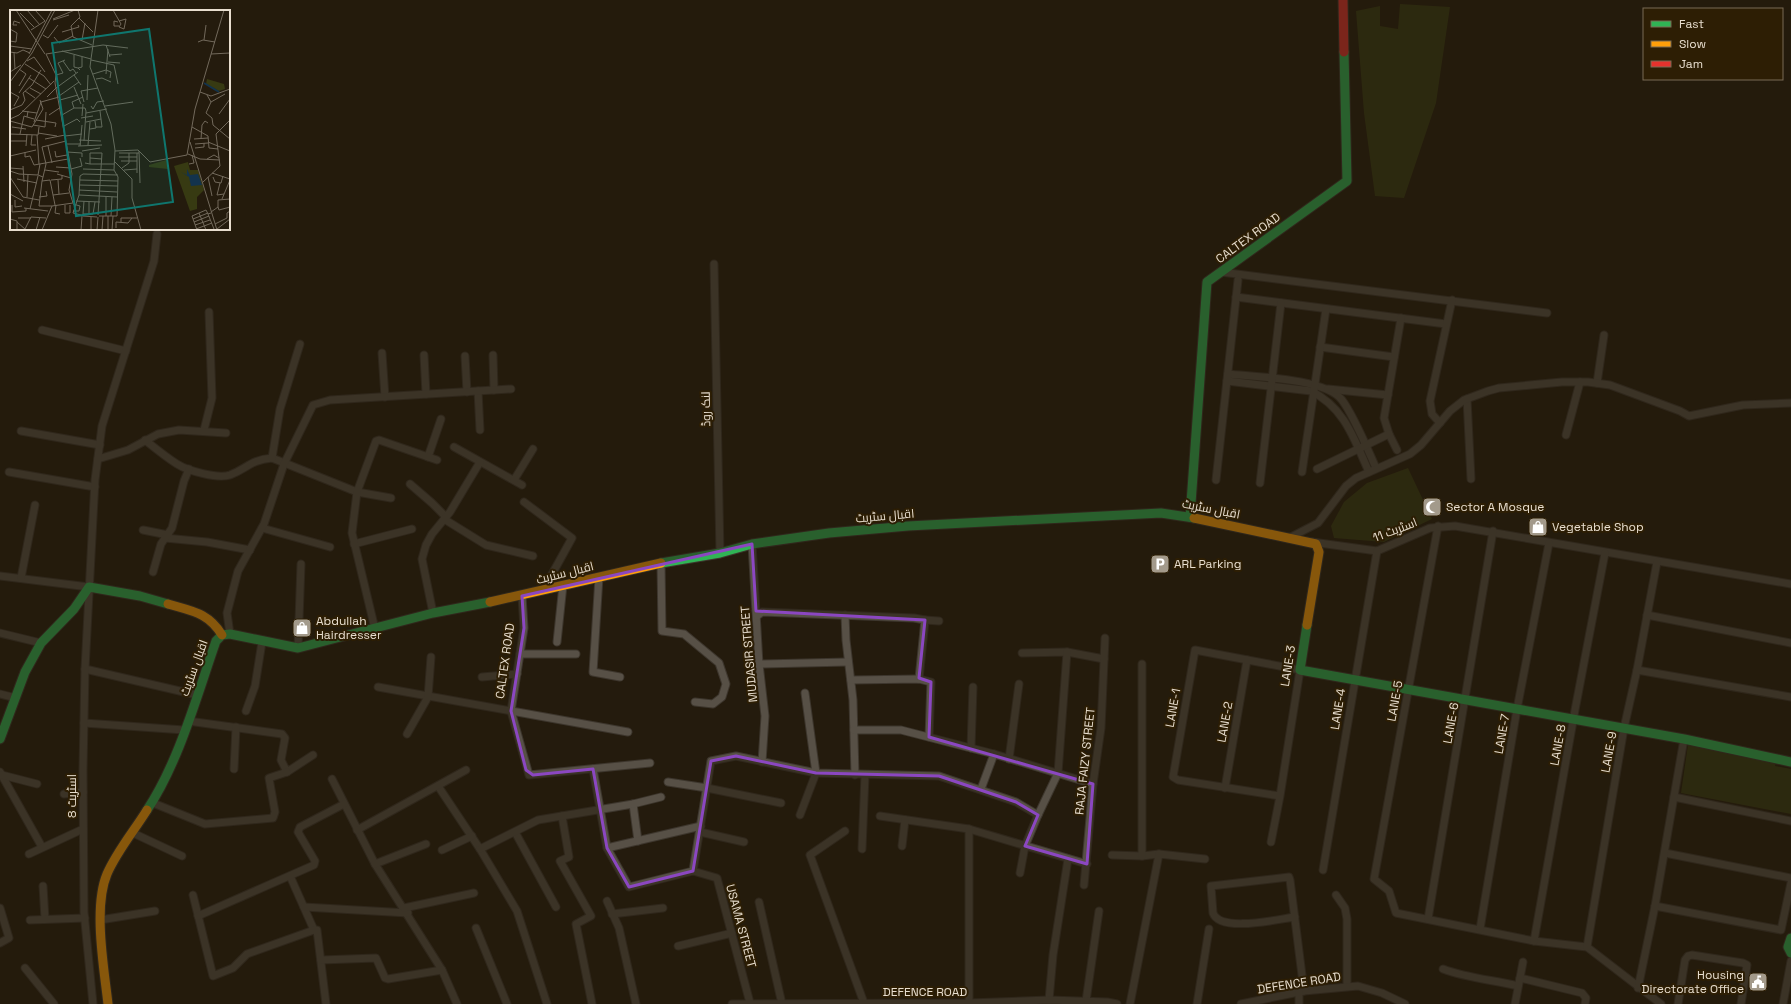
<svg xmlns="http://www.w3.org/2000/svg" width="1791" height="1004" font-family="'Space Grotesk',Cairo,sans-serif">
<rect width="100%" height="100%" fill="#241b0d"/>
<g fill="#373a12">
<polygon points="1400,4 1450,7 1436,103 1404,198 1375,196 1364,113 1356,11 1380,6 1380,26 1398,29"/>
<polygon points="1408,468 1432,519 1384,542 1334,538 1331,526 1344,502 1367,483"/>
<polygon points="1688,745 1776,761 1775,766 1791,769 1791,814 1681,793"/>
</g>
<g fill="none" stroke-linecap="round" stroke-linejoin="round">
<defs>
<g id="street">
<polyline points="714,264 720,553"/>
<polyline points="1221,272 1547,313"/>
<polyline points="1236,297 1446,324"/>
<polyline points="42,330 126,351"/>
<polyline points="1320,347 1394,357"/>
<polyline points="382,353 385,397"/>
<polyline points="424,355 426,394"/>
<polyline points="493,355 494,390"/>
<polyline points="465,356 467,392"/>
<path d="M1228,374C1255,377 1325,378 1342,400C1354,416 1367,448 1376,468"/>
<path d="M1227,381L1311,391C1345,408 1354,439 1369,472"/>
<polyline points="1597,383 1604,335"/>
<polyline points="1328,389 1388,395"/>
<polyline points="478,391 480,430"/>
<polyline points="1467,399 1471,479"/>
<polyline points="1440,423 1432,414 1430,401 1452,300"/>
<polyline points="204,430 212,398 209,312"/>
<polyline points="21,431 100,445"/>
<polyline points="1566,435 1580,382"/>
<path d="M145,440C155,448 166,457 177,464C188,471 218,479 230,475C248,468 250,460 272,458L357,492L391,498"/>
<polyline points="454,447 522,485"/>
<polyline points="1397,450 1389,434 1384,418 1401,318"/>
<polyline points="428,457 441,419"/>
<polyline points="272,458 280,409 300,344"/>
<polyline points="98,459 128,450 158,434 179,430 226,433"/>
<polyline points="1317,469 1389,434"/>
<polyline points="9,472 95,487"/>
<polyline points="1302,472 1326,309"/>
<polyline points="514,480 533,449"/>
<polyline points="1216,480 1238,280"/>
<polyline points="1260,483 1281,303"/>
<polyline points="410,484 432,503 446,517"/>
<polyline points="524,502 572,538 551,576 552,588"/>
<polyline points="444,519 486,545 533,556"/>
<polyline points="1438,526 1374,879 1389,891 1396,913 1534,941 1587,947 1661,1004"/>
<polyline points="262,528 330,547"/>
<polyline points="143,530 168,535"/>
<polyline points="1291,537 1318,523 1346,486 1356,478 1410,454 1421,445 1450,411 1464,400 1488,391 1499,388 1562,382 1588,382 1610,385 1680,411 1689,416 1743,405 1791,403"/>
<polyline points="165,538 207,542 250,550"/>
<polyline points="1312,542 1377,551 1430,528 1455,526 1791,584"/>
<polyline points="354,544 412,529"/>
<polyline points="752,544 759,664 765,716 762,762"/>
<polyline points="661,563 662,631 684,634 719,663 726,684 722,697 713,704 695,702"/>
<polyline points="153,572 161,544 172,528 184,481 189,469"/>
<polyline points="0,576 89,587"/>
<polyline points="599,577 593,672 620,677"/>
<polyline points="21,578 35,505"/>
<polyline points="522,596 524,628 511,711 529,775 650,763"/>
<polyline points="433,613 422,559 426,545 432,534 450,512 480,462"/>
<polyline points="845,615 846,640 853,700 855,775"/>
<polyline points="1647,615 1791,643"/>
<polyline points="757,616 762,612 914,618 925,620 919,679"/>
<polyline points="925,620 939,621"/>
<polyline points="375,629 352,533 357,492 376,441 379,440 437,460"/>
<polyline points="0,633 41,643"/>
<polyline points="230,634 227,613 238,571 264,524 284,464 313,405 330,400 511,389"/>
<polyline points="557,642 563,585"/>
<polyline points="298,648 301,564"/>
<polyline points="1022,653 1067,652 1104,659"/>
<polyline points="520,654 576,654"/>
<polyline points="759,664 848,662"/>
<polyline points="85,669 197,695"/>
<polyline points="1637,670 1791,697"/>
<polyline points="482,677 517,674"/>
<polyline points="851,680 919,679 931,682 929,737"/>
<polyline points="378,687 628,732"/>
<polyline points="0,694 16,698"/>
<polyline points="246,711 255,686 262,642"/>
<polyline points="188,721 282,734 285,738 281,760 287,772 313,755"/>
<polyline points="84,723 184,730"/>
<polyline points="854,730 901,730 994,754 1093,784"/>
<polyline points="407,734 428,697 431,657"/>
<polyline points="971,748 973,687"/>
<polyline points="1009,759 1019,684"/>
<polyline points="234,769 236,727"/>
<polyline points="593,769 607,848 629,887 693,871 717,878 750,1003"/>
<polyline points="0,772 42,847"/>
<polyline points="2,775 37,784"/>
<polyline points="332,779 375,864 442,970 457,1004"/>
<polyline points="668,782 707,788 781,803"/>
<polyline points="438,786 480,849 517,911 547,1004"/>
<polyline points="1225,788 1247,660"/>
<polyline points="981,789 994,754"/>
<polyline points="64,794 83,792"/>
<polyline points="1674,797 1791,821"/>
<polyline points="153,803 205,824 273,818 275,812 269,778 287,772"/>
<polyline points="633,804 638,841"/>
<polyline points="800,815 816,773 805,693"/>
<polyline points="562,816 569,857 560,861 591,916 576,924 592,1004"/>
<polyline points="880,816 969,829 1087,864"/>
<polyline points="357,830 466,770"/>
<polyline points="845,831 810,855 864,1003"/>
<polyline points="515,832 556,907"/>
<polyline points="700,832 744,842"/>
<polyline points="133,833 182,856"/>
<polyline points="1271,842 1280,796 1178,780 1173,777 1195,650 1300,670 1280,796"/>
<polyline points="902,846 905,820"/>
<polyline points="607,848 701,826"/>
<polyline points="480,849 538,820 633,804 661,797"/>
<polyline points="862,849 865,775"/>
<polyline points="442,850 472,836"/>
<polyline points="1665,853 1791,878"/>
<polyline points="29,854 83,829"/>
<polyline points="1112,855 1142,856 1159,854"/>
<polyline points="1142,856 1142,664"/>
<polyline points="375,864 426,844"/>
<polyline points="1323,870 1377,551"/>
<polyline points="693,871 711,761 736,756 816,773 939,776 1016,802 1038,815"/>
<polyline points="1020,873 1025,846 1038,815 1058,773 1067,652"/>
<polyline points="290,876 314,930"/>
<polyline points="1084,885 1093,784 1101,728 1105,638"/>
<polyline points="43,886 45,919"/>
<polyline points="193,895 213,976 233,968 247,954 314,930 317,930 326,1004"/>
<polyline points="1336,895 1345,908 1347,919 1347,986"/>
<polyline points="607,901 619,928 636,1004"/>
<polyline points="759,902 782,1004"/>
<polyline points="1655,906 1781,930 1791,883"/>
<polyline points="304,907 408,913"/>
<polyline points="0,908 9,938 0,943"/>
<polyline points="404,908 474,893"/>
<polyline points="612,914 663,908"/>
<polyline points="198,916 314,865 315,861 298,832 300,827 344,804"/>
<path d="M1295,917C1279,919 1220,933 1213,913L1211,886L1289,877L1290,880L1304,991"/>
<polyline points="1428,919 1493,531"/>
<polyline points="30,920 85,918"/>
<polyline points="100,920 155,911"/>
<polyline points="476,928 507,1004"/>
<polyline points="1480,929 1517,709 1549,543"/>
<polyline points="1534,941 1575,710 1605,553"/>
<polyline points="678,946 732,933"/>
<polyline points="1587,947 1624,728 1637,670 1657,562"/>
<polyline points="321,960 376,958 385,978 388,979 442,970"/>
<polyline points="25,968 54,1004"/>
<path d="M1443,969C1467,978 1493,980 1518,986"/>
<polyline points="1520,978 1582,993 1586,998 1585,1004"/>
<polyline points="1638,988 1655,906 1684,739"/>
<polyline points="1049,1000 1053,955 1068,859"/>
<polyline points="1086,1001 1099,911"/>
<polyline points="969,1003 969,829"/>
<polyline points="93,1004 84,912 83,770 85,669 95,480 102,426 154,261 157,234"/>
<polyline points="732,1004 969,1003 1049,1000 1107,1002 1117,1004"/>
<polyline points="1130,1004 1159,854 1205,859"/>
<polyline points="1197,1004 1209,929"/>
<polyline points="1241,1004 1304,991 1358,986 1382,993 1405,1004"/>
<polyline points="1299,1004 1299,993"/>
<polyline points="1515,1004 1523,962"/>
<polyline points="1678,1004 1685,960 1688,956 1692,955 1743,963 1747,965 1741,1004"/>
<polyline points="1783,1004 1791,961"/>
</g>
<g id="fast">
<polyline points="1190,517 1207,282 1347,181 1344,52"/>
<polyline points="661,563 720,553 752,544 829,533 908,526 1161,513 1194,518"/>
<polyline points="1307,625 1300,670 1684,739 1791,762"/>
<polyline points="0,739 25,672 41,643 74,609 89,587 140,596 168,604"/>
<path d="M147,810C179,762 197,695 216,641L222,635L230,634L298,648L433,613L490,602"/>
<polyline points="1791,938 1788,947 1791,953"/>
</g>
<g id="slow">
<polyline points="1194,518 1316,544 1319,552 1307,625"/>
<polyline points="490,602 661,563"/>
<path d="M168,604C191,611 208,612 222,635"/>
<path d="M108,1004C104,968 93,907 107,874C117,851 134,831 147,810"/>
</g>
<polyline id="jam" points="1343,0 1344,52"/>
</defs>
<use href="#street" stroke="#3d362d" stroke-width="9"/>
<use href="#fast" stroke="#3d362d" stroke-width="11"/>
<use href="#slow" stroke="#3d362d" stroke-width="11"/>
<use href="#jam" stroke="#3d362d" stroke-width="11"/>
<use href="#street" stroke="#575046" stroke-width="7"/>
<use href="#fast" stroke="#30b455" stroke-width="9"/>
<use href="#slow" stroke="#ff9f0a" stroke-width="9"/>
<use href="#jam" stroke="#e5322d" stroke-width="9"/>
</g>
<path d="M0 0H1791V1004H0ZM752,544L756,611L925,620L919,678L931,682L929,737L1093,784L1087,864L1025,846L1038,815L1016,802L939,776L816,773L736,756L711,761L693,871L629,887L607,848L593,769L533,775L526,770L511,711L524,628L522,596Z" fill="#241b0d" fill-opacity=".55" fill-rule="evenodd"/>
<path fill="none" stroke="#8b47c1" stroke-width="3" stroke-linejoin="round" d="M752,544L756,611L925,620L919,678L931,682L929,737L1093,784L1087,864L1025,846L1038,815L1016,802L939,776L816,773L736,756L711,761L693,871L629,887L607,848L593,769L533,775L526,770L511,711L524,628L522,596Z"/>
<defs>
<symbol id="mosque-square" viewBox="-11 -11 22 22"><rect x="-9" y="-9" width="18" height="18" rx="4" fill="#a39a8b" stroke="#2d1e04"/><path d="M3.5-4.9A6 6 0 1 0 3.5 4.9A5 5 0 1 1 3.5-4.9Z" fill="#fff"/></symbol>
<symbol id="shop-square" viewBox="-11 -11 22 22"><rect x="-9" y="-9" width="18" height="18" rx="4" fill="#a39a8b" stroke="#2d1e04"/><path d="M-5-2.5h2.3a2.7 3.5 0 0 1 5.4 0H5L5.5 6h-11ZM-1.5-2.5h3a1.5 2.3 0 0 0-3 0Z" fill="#fff"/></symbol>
<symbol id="parking-square" viewBox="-11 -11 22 22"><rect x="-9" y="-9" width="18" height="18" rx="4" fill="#a39a8b" stroke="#2d1e04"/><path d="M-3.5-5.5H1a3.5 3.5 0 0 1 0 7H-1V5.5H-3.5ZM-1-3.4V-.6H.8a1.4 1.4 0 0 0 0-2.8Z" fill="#fff"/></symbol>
<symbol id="civic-square" viewBox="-11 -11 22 22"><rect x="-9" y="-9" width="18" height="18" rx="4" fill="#a39a8b" stroke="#2d1e04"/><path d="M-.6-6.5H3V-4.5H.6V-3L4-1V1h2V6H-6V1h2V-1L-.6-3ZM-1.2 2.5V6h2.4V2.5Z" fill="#fff"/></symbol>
</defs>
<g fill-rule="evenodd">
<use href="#mosque-square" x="1421" y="496" width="22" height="22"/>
<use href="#shop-square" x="1527" y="516" width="22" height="22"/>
<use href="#parking-square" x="1149" y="553" width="22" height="22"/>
<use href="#shop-square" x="291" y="617" width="22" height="22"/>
<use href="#civic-square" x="1747" y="971" width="22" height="22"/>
</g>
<g text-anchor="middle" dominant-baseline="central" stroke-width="4" stroke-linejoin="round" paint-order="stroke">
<g font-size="12" fill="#e8decf" stroke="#2d1e04">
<text transform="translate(1248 238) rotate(-36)">CALTEX ROAD</text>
<text transform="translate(706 409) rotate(-91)">لنک روڈ</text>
<text transform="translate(1211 509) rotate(11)">اقبال سٹریٹ</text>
<text transform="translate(885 516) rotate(-5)">اقبال سٹریٹ</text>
<text transform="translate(1395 530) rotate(-21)">اسٹریٹ 11</text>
<text transform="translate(565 573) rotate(-14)">اقبال سٹریٹ</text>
<text transform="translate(749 654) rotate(-95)">MUDASIR STREET</text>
<text transform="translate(505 661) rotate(-82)">CALTEX ROAD</text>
<text transform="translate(1288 666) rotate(-81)">LANE-3</text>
<text transform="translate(194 668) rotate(-70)">اقبال سٹریٹ</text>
<text transform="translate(1395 701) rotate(-80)">LANE-5</text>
<text transform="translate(1173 708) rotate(-80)">LANE-1</text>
<text transform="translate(1338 709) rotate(-81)">LANE-4</text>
<text transform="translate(1225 722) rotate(-80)">LANE-2</text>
<text transform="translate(1451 723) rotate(-80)">LANE-6</text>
<text transform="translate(1502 734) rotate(-80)">LANE-7</text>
<text transform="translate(1558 745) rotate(-80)">LANE-8</text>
<text transform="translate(1609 752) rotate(-80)">LANE-9</text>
<text transform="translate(1085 761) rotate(-84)">RAJA FAIZY STREET</text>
<text transform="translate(72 796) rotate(-90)">اسٹریٹ 8</text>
<text transform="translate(741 926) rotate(75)">USAMA STREET</text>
<text transform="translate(1299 983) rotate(-9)">DEFENCE ROAD</text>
<text x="925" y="992">DEFENCE ROAD</text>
</g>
<g font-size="12" fill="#e8decf" stroke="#2d1e04" text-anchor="start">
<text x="1446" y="507">Sector A Mosque</text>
<text x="1552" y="527">Vegetable Shop</text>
<text x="1174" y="564">ARL Parking</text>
<text x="316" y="621">Abdullah<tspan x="316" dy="14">Hairdresser</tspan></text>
<text x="1744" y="975" text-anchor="end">Housing<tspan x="1744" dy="14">Directorate Office</tspan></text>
</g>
</g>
<g transform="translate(10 10)">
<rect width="220" height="220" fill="#241b0d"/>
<path d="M197,69L214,74L215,79L209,81L196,74ZM156,150L158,159L139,157V155ZM178,152L180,160H188L194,180L187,187V199L180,201L164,156Z" fill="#373a12"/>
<path d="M177,159L180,165L188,164L192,175L181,176L179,167L171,162L177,165Z" fill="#13334d"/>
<path fill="none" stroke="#13334d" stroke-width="2" d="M194,73L209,82"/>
<path fill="none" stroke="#72695b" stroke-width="1" d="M6,0L35,44M17,0L30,15M68,0L70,7L61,16L63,27L82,35M103,0L111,14L109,17L114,19L115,14M10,3L24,17M69,8L83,22M43,9L65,0M43,10L59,5M109,11L116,9L115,14M108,12L104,11V16H109M7,15H3L4,11L10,13M0,19L7,23L6,32L0,31M21,20L35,11L25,0M52,22L69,17L68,15M33,25L38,28L48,15M44,27L49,33L63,26M72,30L75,13M194,30L196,15M188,32L193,30L205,32M96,35L100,47M0,36L22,39M52,41L81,49L80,57L101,114L105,140L104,160L108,167L107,206H89M0,42L7,43L13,40L20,43M4,42L5,59M19,44L42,0M201,44L220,43M64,45V57L68,58M100,45L112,44M81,49L88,0M81,50L104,55L108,74M17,51L24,47L35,62M53,51L60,61L63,59L66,63M98,52L110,53M15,54L34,66L41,75M9,59L16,64L9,76M70,60L68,58L72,57V47M0,62L11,55M83,64L96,60L101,62L100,68M96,64L98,39M46,65L53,63L48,53L55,50M64,65L71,75M19,68L36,79M86,69L92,68L101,72M0,72L22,43L45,0M64,77L71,94M20,78L31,84M46,78L68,62M15,81L25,88M0,82L9,87L4,96M190,82L201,86L220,79M9,83L21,65M197,85L201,92L215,84M49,86L69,72M37,87L46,78M50,90L68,85M77,90L78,65M74,92L71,81L88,78M201,92L196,103L202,108L203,115L220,129M81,96L83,99L87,92L94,91M95,96L123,92M64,98H75L76,101L74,131M64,98L62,92L73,87M0,100L12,95L15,90L13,83L22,75L31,60M12,101L27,103M18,101L17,107L24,109M76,103L97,99M209,104L220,89M39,105L51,97M52,105L64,98M72,106L73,94M71,108L83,106M0,109L9,105L44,71M26,110L46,113L45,117M0,111L22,117L33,99L30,90M24,112L31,92L49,87M76,112L91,109M23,115L35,117L36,102M54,116L67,109L70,112M2,117L16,119M86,117H92L90,101M182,117L198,126L199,138L208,139M80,119L86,118L85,111M28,123L47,126M0,124L28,125L29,117M10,124L14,106L17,107M22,125L21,135H26M27,125L29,154M55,126L72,124M35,129L55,125M184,129L198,128M191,129L192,115L195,111L198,113M69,130L91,131M0,131H16M180,132L207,220M198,132L220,141M57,134H71M185,134L198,133M78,135L80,112M16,136L17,124M38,136L42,153M68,136L92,135M70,136L72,115M185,138L194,137V133M45,141L46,147L57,145M72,141L90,138M105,141L128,140L140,152L177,145L185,99L214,0M129,141L130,173M15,142V147L20,146L24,155L58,149M57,142L72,143V147M109,143H129M127,143V163M178,144L190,149L210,150M0,146L26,140M109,147H127M80,148L92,149M197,149L204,145L209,148M111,151H127M105,152L122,169V188L131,220M75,153L80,154V143H92L88,205M36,154L32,137L56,131M80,154H104M179,154L184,153L182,145M13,156L14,172M46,157L61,158M0,158L13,159M112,158L119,153V143M61,159L72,156L70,148M73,159L104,160M35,160L49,162M114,160L127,159M0,161L9,164L28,165L30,154M202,163L220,169M47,164L61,168M28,165L33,167L32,171L40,170L45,195M0,167L13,187L29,190M33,167L36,154M198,167L202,186M203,167L205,172L211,173L213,166M7,169L27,173M41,170L52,169V165M48,170L49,184M70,170L108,171M32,171L29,196H42M193,172L210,156L206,124L220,110M210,173L207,185L214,184M69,175L108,176M69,180L107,182M0,184L13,191M43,185L59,183M69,185L107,187M17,187L18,164M29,187L37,186L36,181M212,189L220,170M5,190V197L12,196M66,191L90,192M74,191L73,204H83L85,192M63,194L70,196L69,201H63M2,195V202L16,201V198M46,195L45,203L50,204M55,195V203H60V195M208,197L209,200L220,197M14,198L38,201M20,199L28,166M201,202L208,197V190L220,189M189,203L196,220M79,204V191M198,204L204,219L201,220M71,205L63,203L69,185L70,166L73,164L108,165M73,206L87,207M96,206V186M101,206L102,187M8,208H21M0,209L7,211V220M183,209L198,203M7,212L16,220M111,212V208H127M184,212L199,206M205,214L217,208V203L220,201M185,215L200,210M106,218V212L118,213L122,208M15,219L21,207L36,208M186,219L202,213M207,219L220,209M26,220L30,207M32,220L42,196L63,193L59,180L62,164L45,73L46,65L36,44L93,35L118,38M71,220L72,206M81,220V207M87,220L88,207M92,220L93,206M98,220V206M102,220L103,206M187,220L182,206L196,200L198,204L201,203"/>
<path fill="#0f766e" fill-opacity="0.15" stroke="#0f766e" stroke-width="2" d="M139,19L163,192L66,206L42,33Z"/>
<rect width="220" height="220" fill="none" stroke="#e8decf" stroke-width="2"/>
</g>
<rect x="1643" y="8" width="140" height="72" fill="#2d1e04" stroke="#786b55"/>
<rect x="1651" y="21" width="20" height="6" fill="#30b455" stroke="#786b55"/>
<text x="1679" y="28" font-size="12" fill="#e8decf">Fast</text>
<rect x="1651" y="41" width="20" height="6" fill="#ff9f0a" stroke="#786b55"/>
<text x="1679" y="48" font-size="12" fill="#e8decf">Slow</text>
<rect x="1651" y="61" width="20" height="6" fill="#e5322d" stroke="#786b55"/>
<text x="1679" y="68" font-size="12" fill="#e8decf">Jam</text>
</svg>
